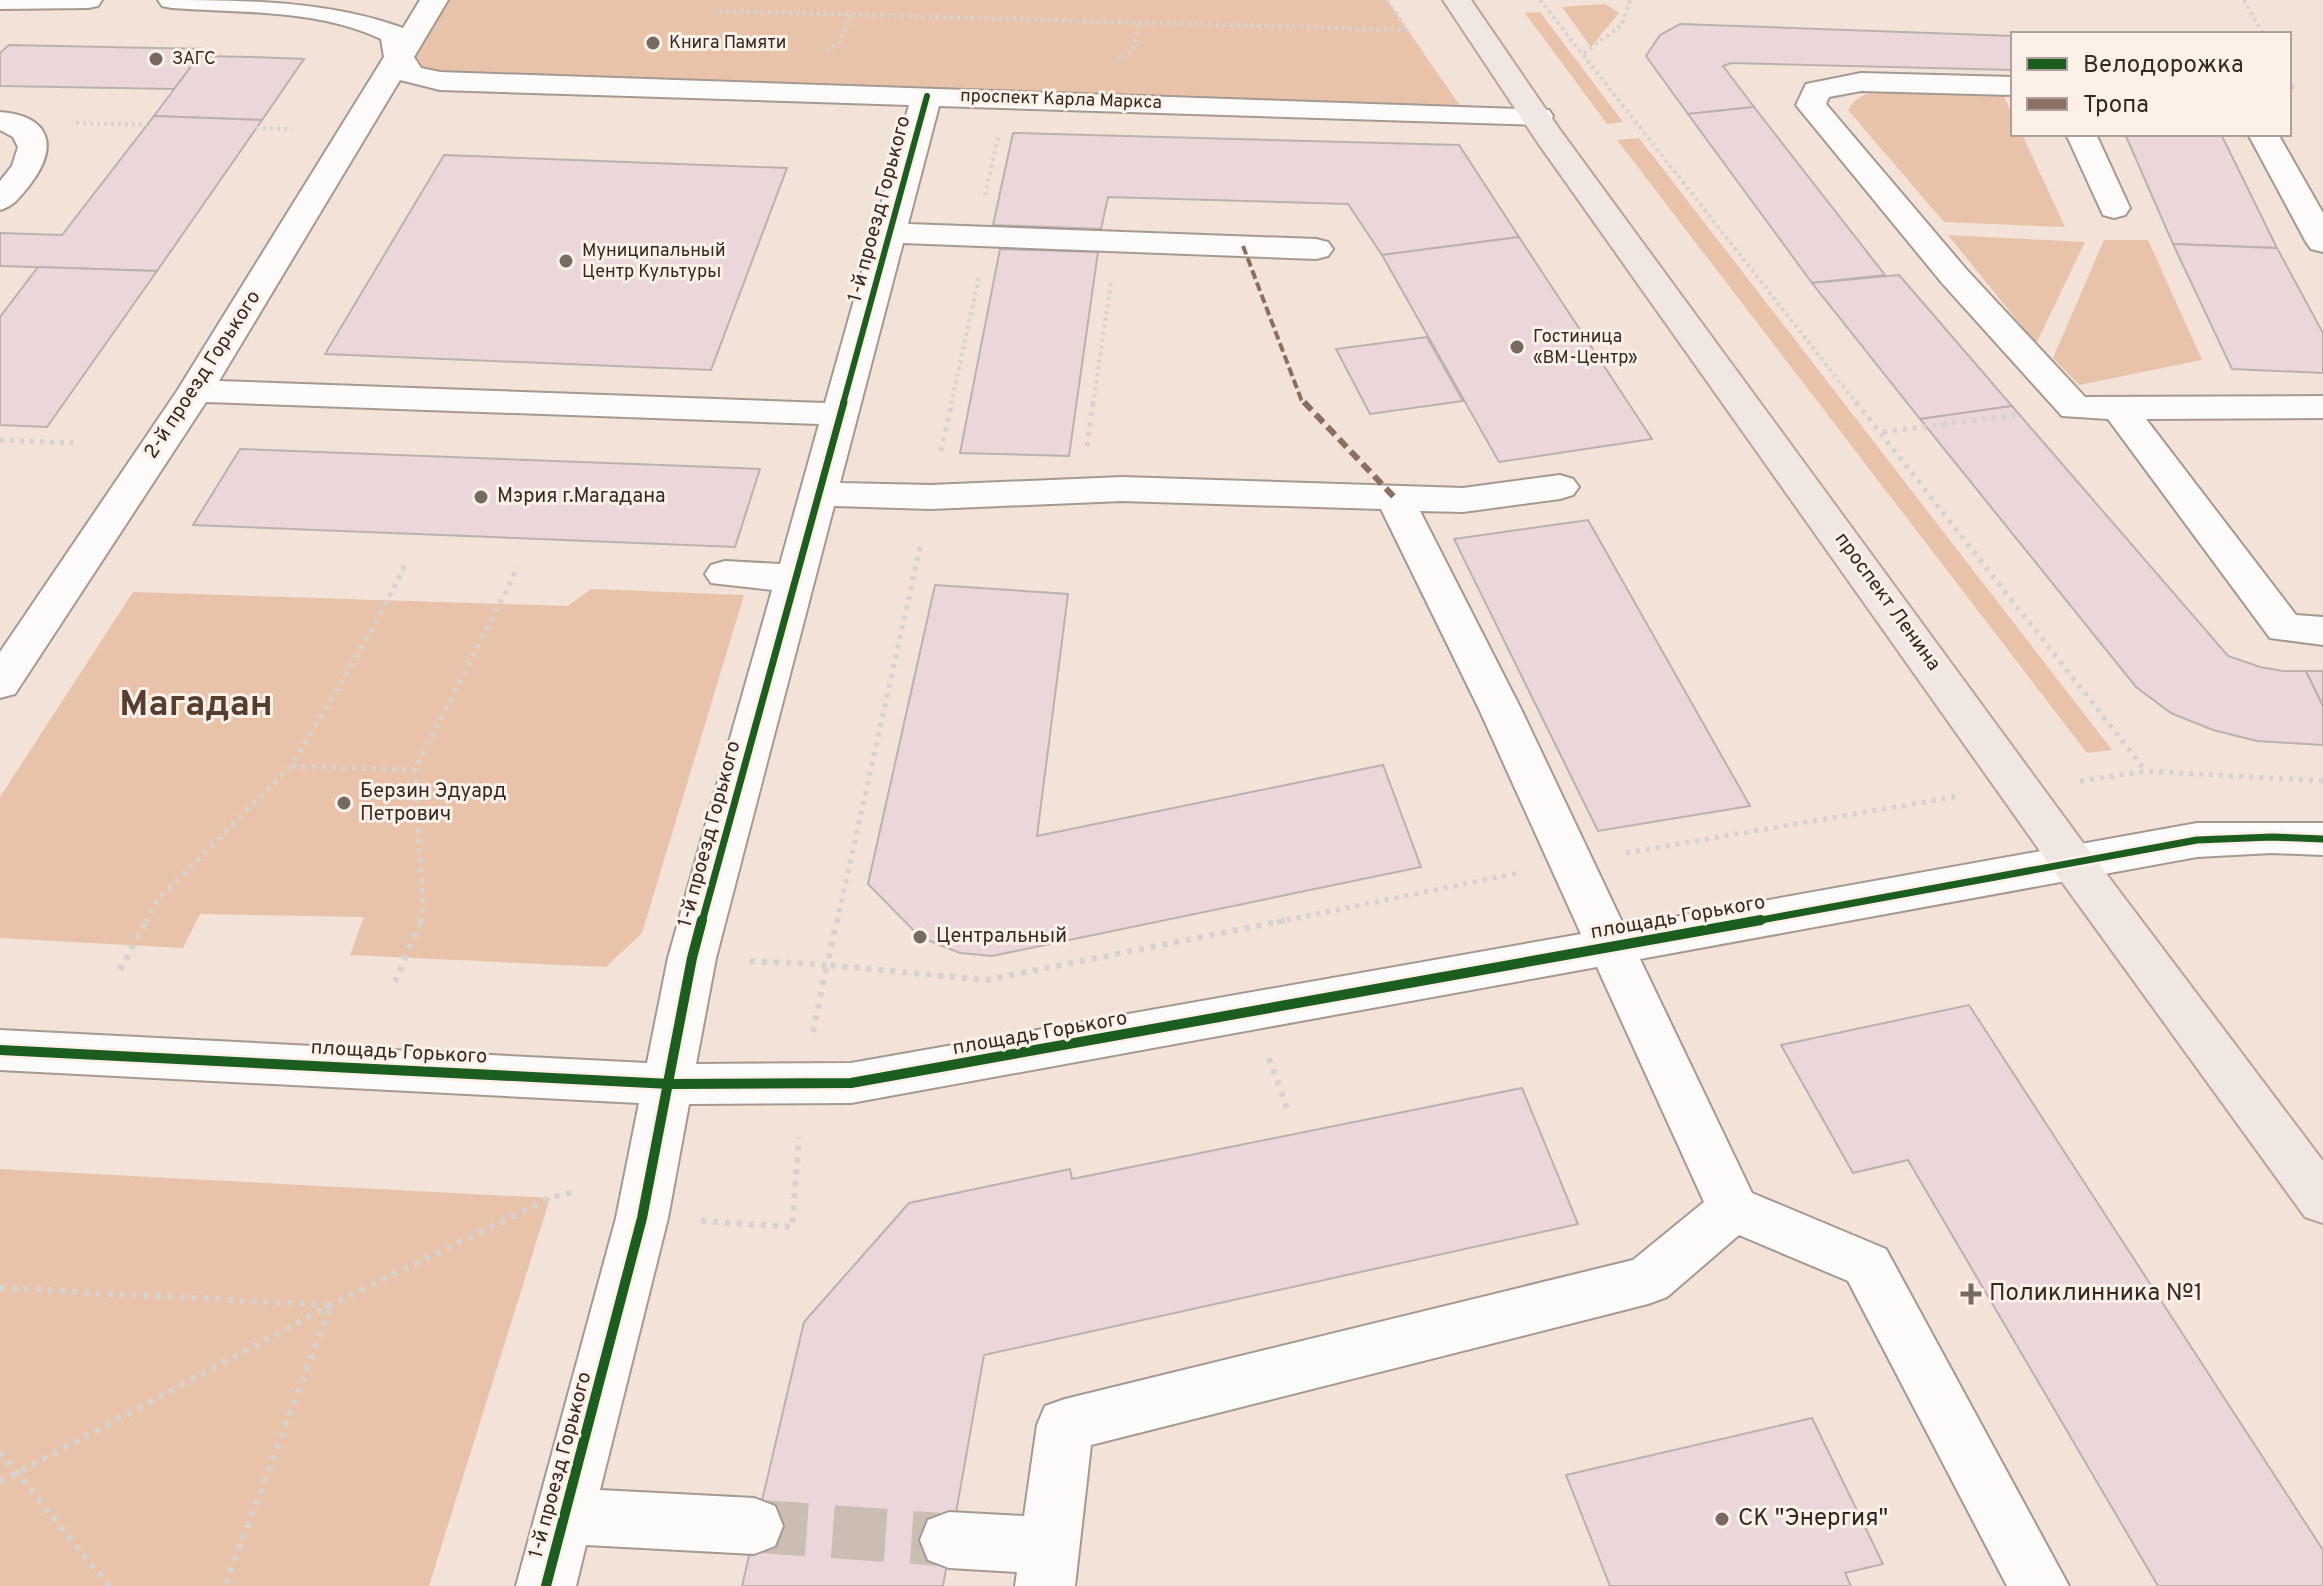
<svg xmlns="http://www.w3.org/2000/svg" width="2323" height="1586" font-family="Overpass,sans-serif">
<rect width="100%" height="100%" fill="#f2e2d7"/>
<g fill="#e9c3a9">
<polygon points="434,0 1387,0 1465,113 440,81 406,70"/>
<polygon points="1605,4 1619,13 1591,47 1562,7"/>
<polygon points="1540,12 1623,122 1607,124 1525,13"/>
<path d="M1903,91L2003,94L2013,116V134H2022L2065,227L1944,222L1848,110C1860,89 1881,92 1903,91Z"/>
<polygon points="1639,138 2112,750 2087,753 1617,140"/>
<polygon points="1948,235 2085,242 2036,344"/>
<polygon points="2104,240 2148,240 2202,360 2079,385 2053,358"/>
<polygon points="591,589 744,595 642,933 606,967 350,955 364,917 200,914 183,948 0,938 0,797 133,592 568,606"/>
<polygon points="0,1169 550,1198 429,1586 0,1586"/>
</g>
<g fill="#ebd6d9" stroke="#bdb0ae" stroke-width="2">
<polygon points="1680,24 2013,36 2013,70 1731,63 1723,66 1754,107 1688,114 1646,56 1660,35"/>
<polygon points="9,45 204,49 174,89 0,86 0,53"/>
<polygon points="199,56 252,57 304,59 262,120 154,116"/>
<polygon points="1754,107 1885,275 1812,283 1688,114"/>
<polygon points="154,116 262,120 157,271 0,266 0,233 62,235"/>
<polygon points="1013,133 1459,145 1519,237 1382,255 1348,204 1108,197 1101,229 993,225"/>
<polygon points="2125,134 2221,134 2277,248 2173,244"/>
<polygon points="444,155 787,168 711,370 325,354"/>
<polygon points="1519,237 1652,439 1499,462 1382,255"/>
<polygon points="2173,244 2277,248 2323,333 2323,373 2232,369"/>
<polygon points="1000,249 1098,252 1069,456 960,453"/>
<polygon points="38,267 157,271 47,427 0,425 0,317"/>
<polygon points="1899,275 2012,406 1920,419 1812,283"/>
<polygon points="1427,337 1463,401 1370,414 1336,349"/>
<polygon points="2012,406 2228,656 2260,667 2283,671 2306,671 2323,706 2323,745 2257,741 2213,730 2171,713 2136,687 1920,419"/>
<polygon points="240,449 714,467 760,469 735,547 193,525"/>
<polygon points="1588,520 1750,806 1598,831 1454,539"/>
<polygon points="935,585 1068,594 1037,836 1383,765 1421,867 992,956 960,953 920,937 868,884"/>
<polygon points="2306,671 2323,671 2323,706"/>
<polygon points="1969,1005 2323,1550 2323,1586 2158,1586 1908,1160 1853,1173 1781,1045"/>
<polygon points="1522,1088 1578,1224 984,1355 943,1586 742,1586 804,1322 909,1203 1070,1169 1072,1179"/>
<polygon points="1812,1418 1883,1564 1845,1573 1851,1586 1610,1586 1566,1475"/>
</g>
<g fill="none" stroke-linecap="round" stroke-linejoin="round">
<polyline stroke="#ccbdb3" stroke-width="53" stroke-dasharray="53 26" stroke-linecap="butt" points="754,1526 949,1540"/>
<defs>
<g id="minor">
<polygon points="0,0 102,0 98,6 88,8 0,9"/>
<path d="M158,0C240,0 326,0 403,28L420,0H448L414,57L421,68L440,72L1549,110L1553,116L1549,122L1538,125L939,106L908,224L1316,239L1328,242L1333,249L1328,256L1316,259L903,243L840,483L931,485L1122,477L1463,488L1560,475L1573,479L1579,487L1573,495L1560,499L1463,512L1420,511L1521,709L1624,926L2197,823H2323V855L2272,853L2197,857L1640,959L1752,1193L1886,1249L2069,1586H2007L1848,1281L1739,1235L1667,1297L1648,1304L1091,1445L1075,1586H1015L1017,1572L949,1568L928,1560L920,1540L928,1520L949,1512L1024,1516L1037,1425L1045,1406L1065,1399L1633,1260L1704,1202L1597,967L851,1103L689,1104L668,1218L600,1490L754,1498L775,1506L783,1526L775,1546L754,1554L586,1545L576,1586H516L616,1218L639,1103L0,1070V1030L647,1063L668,958L772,590L711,583L705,574L711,565L725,561L780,564L819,424L206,402L15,694L0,698V652L177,391L384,57L381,39C318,9 241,13 172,8L162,6ZM400,80L440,90L909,105L825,403L219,381ZM1122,501L1381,509L1479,709L1581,934L851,1063L696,1064L716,958L834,506L931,509Z"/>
<polygon points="1861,73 2013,77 2013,95 1861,91 1829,97 1826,104 1966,269 2085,397 2323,396 2323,418 2146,419 2296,615 2323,617 2323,645 2270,638 2108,419 2062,416 1942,283 1796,105 1806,84"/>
<path d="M0,112C52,116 59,148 29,186C20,197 14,206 0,210V181L12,166L18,147L13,137L0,130Z"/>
<polygon points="2066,134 2096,134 2130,208 2125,215 2114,218 2103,215"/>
<polygon points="2248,134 2278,134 2323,213 2323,252 2311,249 2306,242"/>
</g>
<polygon id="major" points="1443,0 1471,0 1560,130 2089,851 2323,1161 2323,1223 2305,1217 2057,875 1538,143"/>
</defs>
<use href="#minor" stroke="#a59991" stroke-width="4"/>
<use href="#major" stroke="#bca49a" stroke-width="4"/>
<g stroke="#d7d2ce" stroke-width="4" stroke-dasharray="3 4" stroke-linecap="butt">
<polyline points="1540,0 1857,404"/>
<polyline points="2244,0 2263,34"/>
<polyline points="719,11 1407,30 1387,0"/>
<polyline points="826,50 839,44 851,15"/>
<polyline points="1584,53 1622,25 1630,0"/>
<polyline points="1116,60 1133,50 1140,21"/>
<polyline points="2289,80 2293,87 2289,87"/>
<polyline points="76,123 147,125"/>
<polyline points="256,128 292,129"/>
<polyline points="985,195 998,138"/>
<polyline points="951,404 979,277"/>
<polyline points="1093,404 1111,282"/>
</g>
<g stroke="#d7d2ce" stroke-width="5" stroke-dasharray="4 6" stroke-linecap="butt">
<polyline points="1856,402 2146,771"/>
<polyline points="1883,432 2015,415"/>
<polyline points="0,440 73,443"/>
<polyline points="1087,446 1093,402"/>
<polyline points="941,451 952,402"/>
<polyline points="292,766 414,770"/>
<polyline points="2080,781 2146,771 2323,781"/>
<polyline points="1626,853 1959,796"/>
<polyline points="146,922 157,901 291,766 370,634 406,564"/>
<polyline points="420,922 423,914 415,770 518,567"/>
<polyline points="837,922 921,543"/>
<polyline points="1277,922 1518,873"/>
</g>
<g stroke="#d7d2ce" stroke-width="6" stroke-dasharray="5 7" stroke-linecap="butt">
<polyline points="750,961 827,965 837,920"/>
<polyline points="120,970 147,920"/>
<polyline points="395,982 421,920"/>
<polyline points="813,1032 827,965 986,980 1287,920"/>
<polyline points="1269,1058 1287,1108"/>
<polyline points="701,1221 792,1227 799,1137"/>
<polyline points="0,1288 331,1305 225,1586"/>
<polyline points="0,1452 109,1586"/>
<polyline points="0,1482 331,1305 550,1198 576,1191"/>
</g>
<use href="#minor" fill="#fdfbf9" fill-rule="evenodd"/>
<use href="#major" fill="#f0e6e2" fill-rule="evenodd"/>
<polyline stroke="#8d6e63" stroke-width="4" stroke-dasharray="9 4" stroke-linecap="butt" points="1243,246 1301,399 1306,404"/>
<polyline stroke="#8d6e63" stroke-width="6" stroke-dasharray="11 6" stroke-linecap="butt" points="1304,402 1395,498"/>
<defs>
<polyline id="cycleway-far2" points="843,404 927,96"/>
<g id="cycleway-far1">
<polyline points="702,922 844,402"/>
<polyline points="1750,922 2197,840 2272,837 2323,839"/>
</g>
<g id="cycleway">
<polyline points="0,1050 670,1084 851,1083 1761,920"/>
<polyline points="546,1586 642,1218 692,958 702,920"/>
</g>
</defs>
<use href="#cycleway-far2" stroke="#fdf0e8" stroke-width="10"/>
<use href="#cycleway-far1" stroke="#fdf0e8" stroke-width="12"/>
<use href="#cycleway" stroke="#fdf0e8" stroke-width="15"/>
<use href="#cycleway-far2" stroke="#1b5e20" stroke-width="6"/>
<use href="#cycleway-far1" stroke="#1b5e20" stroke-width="7"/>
<use href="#cycleway" stroke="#1b5e20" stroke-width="10"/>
</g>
<g fill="#766a61" stroke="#fdf0e8" stroke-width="3">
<circle cx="653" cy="43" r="8"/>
<circle cx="156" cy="59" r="8"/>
<circle cx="566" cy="261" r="8"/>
<circle cx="1517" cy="347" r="8"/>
<circle cx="481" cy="497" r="8"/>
<circle cx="344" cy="803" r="8"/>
<circle cx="920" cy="937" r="8"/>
<path d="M1967 1282h8v8h8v8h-8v8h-8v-8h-8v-8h8z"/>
<circle cx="1722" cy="1519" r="8"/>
</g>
<g text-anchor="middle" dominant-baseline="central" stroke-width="6" stroke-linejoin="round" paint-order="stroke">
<g font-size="18" fill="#342922" stroke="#fdf0e8" text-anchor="start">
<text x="669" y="43">Книга Памяти</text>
<text x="172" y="59">ЗАГС</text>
<text x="582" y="251">Муниципальный<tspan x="582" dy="21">Центр Культуры</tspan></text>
<text x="1533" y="337">Гостиница<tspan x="1533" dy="21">«ВМ-Центр»</tspan></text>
</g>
<g font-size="18" fill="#342922" stroke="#fdf0e8">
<text transform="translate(1061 100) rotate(2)">проспект Карла Маркса</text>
</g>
<g font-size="20" fill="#342922" stroke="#fdf0e8">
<text transform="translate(880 209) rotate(-75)">1-й проезд Горького</text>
<text transform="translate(203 375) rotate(-57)">2-й проезд Горького</text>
<text transform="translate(1887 602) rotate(54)">проспект Ленина</text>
<text transform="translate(710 834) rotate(-75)">1-й проезд Горького</text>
<text transform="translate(1678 918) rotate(-10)">площадь Горького</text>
<text transform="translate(1040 1034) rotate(-10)">площадь Горького</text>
<text transform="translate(399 1053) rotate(3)">площадь Горького</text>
<text transform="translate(561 1465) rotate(-75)">1-й проезд Горького</text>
</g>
<g font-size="20" fill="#342922" stroke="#fdf0e8" text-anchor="start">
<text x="497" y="497">Мэрия г.Магадана</text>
<text x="360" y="792">Берзин Эдуард<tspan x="360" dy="23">Петрович</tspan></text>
<text x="936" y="937">Центральный</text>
</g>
<g font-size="24" fill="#342922" stroke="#fdf0e8" text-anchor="start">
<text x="1989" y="1294">Поликлинника №1</text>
<text x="1738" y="1519">СК "Энергия"</text>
</g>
<g font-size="36" font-weight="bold" fill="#563e2e" stroke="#fdf0e8">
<text x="196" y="706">Магадан</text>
</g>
</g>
<rect x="2011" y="32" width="280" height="104" fill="#fdf0e8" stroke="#ada099" stroke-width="2"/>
<rect x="2027" y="58" width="40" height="12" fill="#1b5e20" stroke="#ada099" stroke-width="2"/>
<text x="2083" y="72" font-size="24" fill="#342922">Велодорожка</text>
<rect x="2027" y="98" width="40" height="12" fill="#8d6e63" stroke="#ada099" stroke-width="2"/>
<text x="2083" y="112" font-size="24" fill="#342922">Тропа</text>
</svg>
